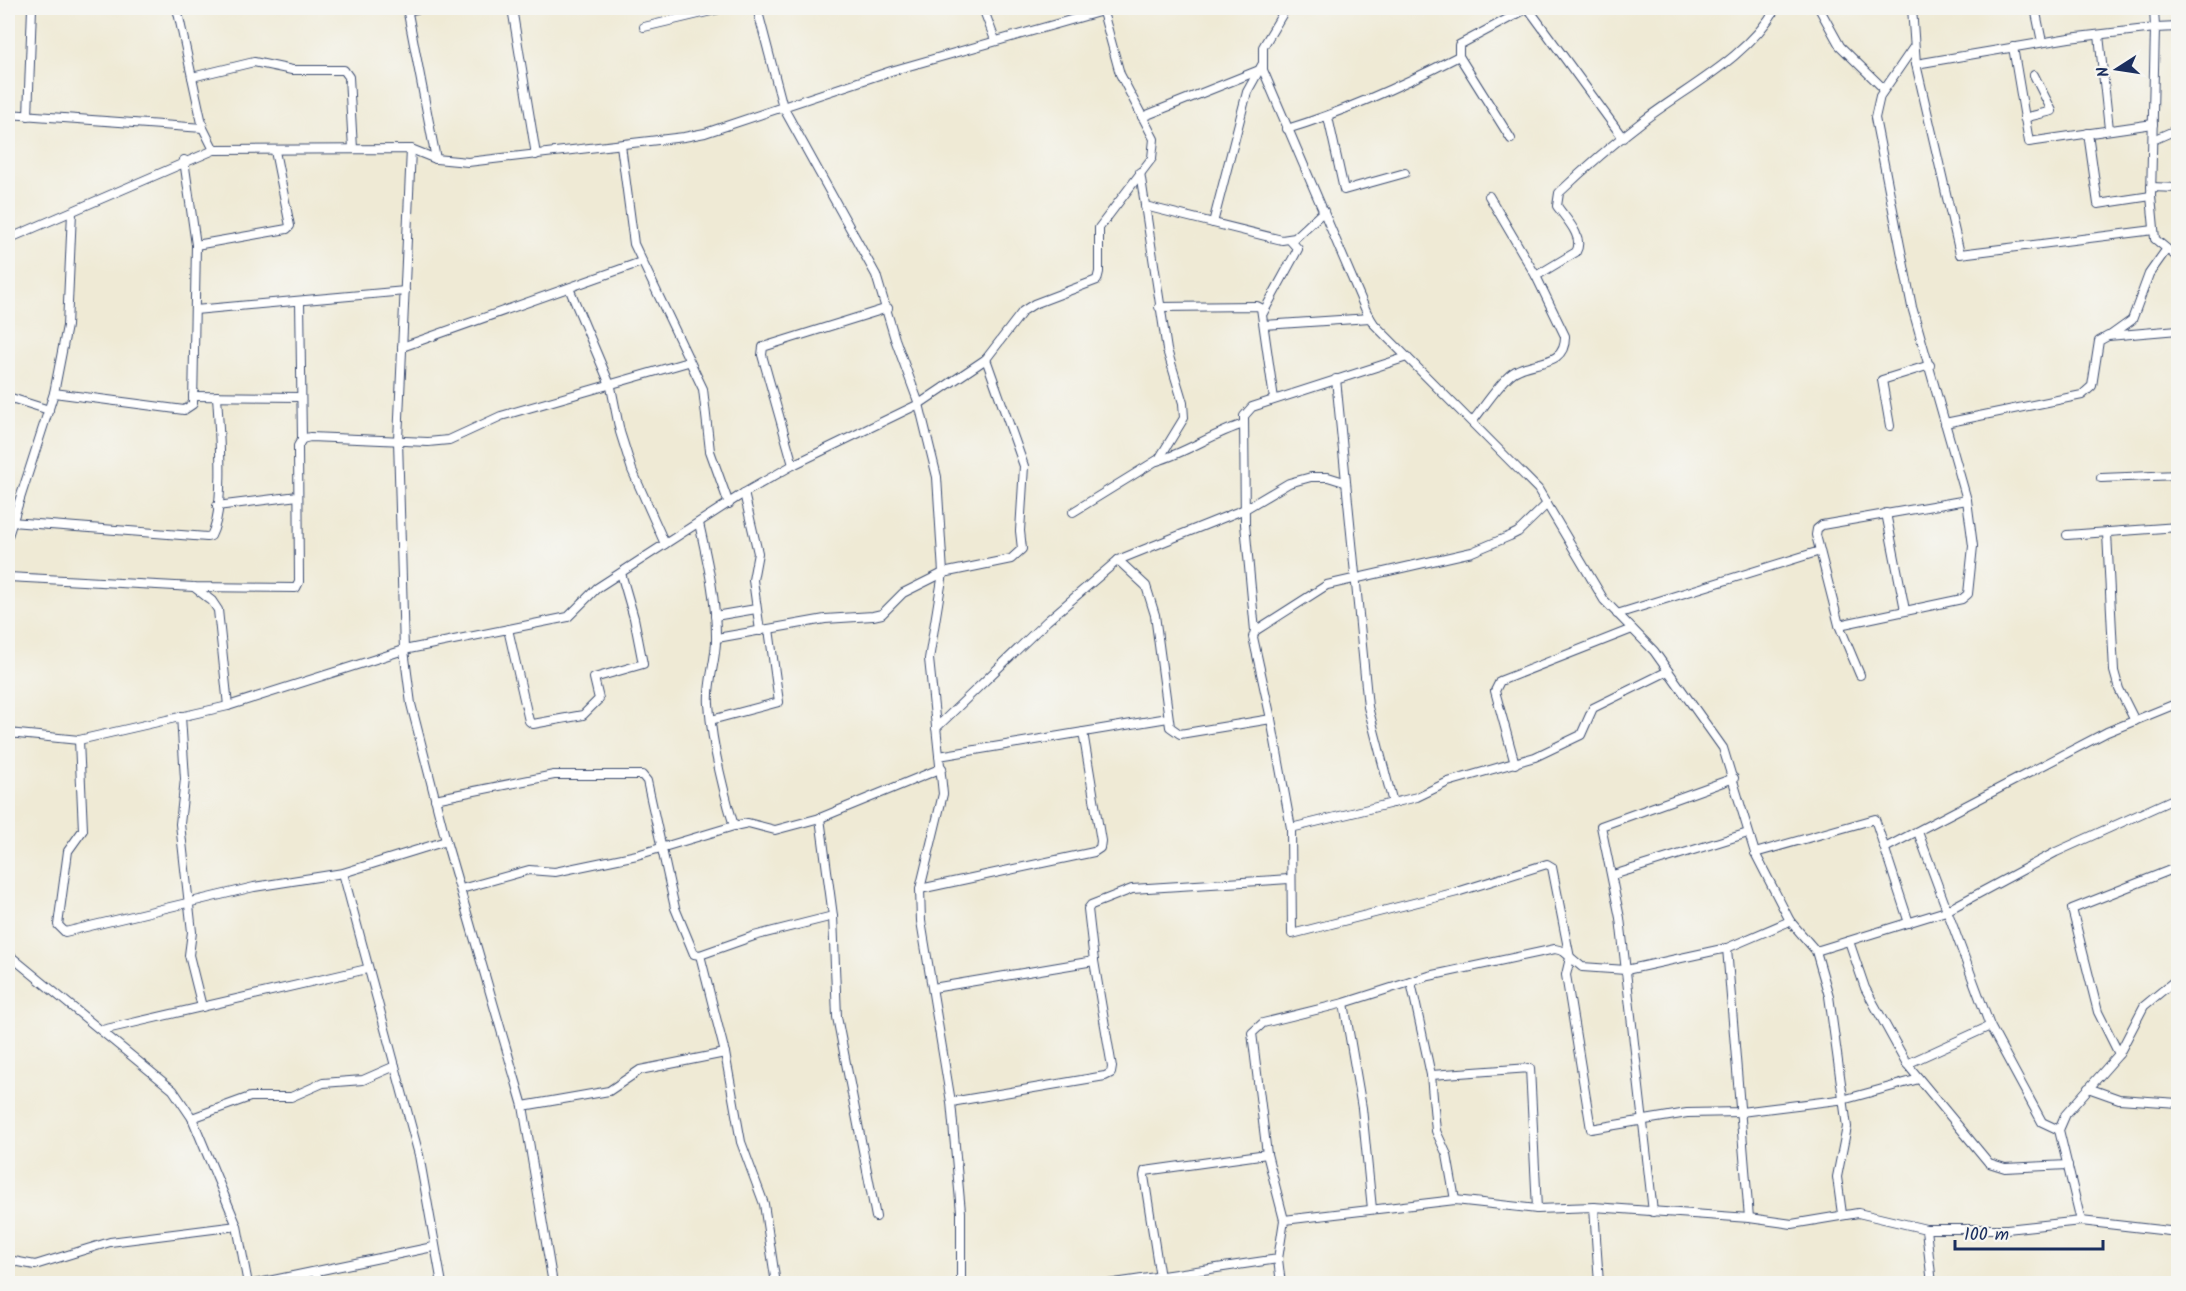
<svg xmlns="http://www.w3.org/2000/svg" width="2186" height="1291" font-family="Kalam,sans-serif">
<rect width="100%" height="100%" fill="#f6f6f2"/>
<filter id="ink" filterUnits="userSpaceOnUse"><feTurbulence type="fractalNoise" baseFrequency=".0167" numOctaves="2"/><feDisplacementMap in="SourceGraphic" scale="12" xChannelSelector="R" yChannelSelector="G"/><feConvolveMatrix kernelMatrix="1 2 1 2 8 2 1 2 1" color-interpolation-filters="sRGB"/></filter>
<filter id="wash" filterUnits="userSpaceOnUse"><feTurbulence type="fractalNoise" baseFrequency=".008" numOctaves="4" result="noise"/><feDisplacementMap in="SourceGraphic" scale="24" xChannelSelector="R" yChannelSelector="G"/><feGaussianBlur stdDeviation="1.35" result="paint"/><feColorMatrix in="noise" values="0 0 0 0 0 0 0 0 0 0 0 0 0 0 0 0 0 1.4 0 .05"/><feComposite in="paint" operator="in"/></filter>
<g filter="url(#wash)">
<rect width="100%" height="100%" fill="#efead5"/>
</g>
<g filter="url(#ink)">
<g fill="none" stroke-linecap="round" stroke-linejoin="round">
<defs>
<g id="minor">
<polyline points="177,8 203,128 214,150"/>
<polyline points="407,8 436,159"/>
<polyline points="512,8 536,155"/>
<polyline points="757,8 783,107 876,275 895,339 919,404 937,477 943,573 929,659 943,794 920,889 921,921 951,1102 961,1212 961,1284"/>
<polyline points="983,8 995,40"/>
<polyline points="1286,8 1263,47 1263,70 1367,313 1374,324 1538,489 1604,600 1654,651 1723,748 1755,853 1790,921 1816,951 1829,996 1847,1127 1837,1177 1842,1214"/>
<polyline points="1528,8 1623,138"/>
<polyline points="1819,8 1840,46 1884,89"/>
<polyline points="1912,8 1916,64 1960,254 2154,230"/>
<polyline points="2035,8 2042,42"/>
<polyline points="407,11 421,8"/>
<polyline points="644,27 724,8"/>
<polyline points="2178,27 2155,28 2151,196 2155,239 2178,258"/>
<polyline points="2099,35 2109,129"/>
<polyline points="2013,47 2029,142 2153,124"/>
<polyline points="1916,64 2069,38 2155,28 2154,8"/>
<polyline points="192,77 254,62 292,70 344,70 349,77 353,149"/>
<polyline points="8,114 203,128"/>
<polyline points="28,116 32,8"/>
<polyline points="1142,117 1257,71"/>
<polyline points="1328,117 1344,190 1405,173"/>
<polyline points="2024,118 2052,111 2034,75"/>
<path d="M1287,129C1347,111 1403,85 1459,56"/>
<polyline points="2088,133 2098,204 2151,196"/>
<polyline points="1511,139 1459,56 1459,45 1528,8"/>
<polyline points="2153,140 2178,129"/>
<polyline points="621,145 634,244 703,389 710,451 729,504"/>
<polyline points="411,149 398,440 404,650 411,704 446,841 523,1106 553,1284"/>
<polyline points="2151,187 2178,188"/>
<polyline points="1145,206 1282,240 1295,238 1324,211"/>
<polyline points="1213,223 1247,92 1262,65"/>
<polyline points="8,239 214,150 411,149 436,159 468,162 684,137 705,133 891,71 1113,8"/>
<polyline points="196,245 287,229 290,226 275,151"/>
<path d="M1536,276L1576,252C1585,237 1565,218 1557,206L1559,193C1585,168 1614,143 1643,121C1689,86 1747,58 1776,8"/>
<polyline points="569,288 611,387 620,432 632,470 665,544"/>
<polyline points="1159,307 1257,306 1261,308 1274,399"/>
<polyline points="195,310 405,291"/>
<polyline points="1263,313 1298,249 1290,240"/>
<polyline points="1264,325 1370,318"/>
<polyline points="2111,335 2132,320 2149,274 2166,250"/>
<polyline points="402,347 641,262"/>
<polyline points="1407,357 1252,407 1244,416 1245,524 1255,631 1253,637 1271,719 1291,828 1292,934 1457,892 1547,864 1552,867 1570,958 1566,975 1591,1129 1687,1113 1741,1112 1846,1099 1919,1079"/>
<polyline points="1336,379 1368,707 1393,803"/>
<polyline points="54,393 184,410 193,404 196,245 184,160"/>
<polyline points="193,396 301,397"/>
<polyline points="8,397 49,410"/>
<path d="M1472,422C1484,407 1496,388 1510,375C1529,358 1566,370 1565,336L1536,276L1489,196"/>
<polyline points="1945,423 2082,395 2092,386 2099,341 2108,336 2178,330"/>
<polyline points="1890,426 1882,380 1930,365"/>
<polyline points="302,439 310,437 428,442 449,440 501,416 688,362"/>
<path d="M1157,461C1188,452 1213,433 1244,424"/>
<polyline points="793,465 762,355 763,347 888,308"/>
<polyline points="2101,478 2178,475"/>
<polyline points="744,493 758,553 753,580 760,631"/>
<polyline points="217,506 298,496"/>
<polyline points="1073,512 1159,459 1184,418 1183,403 1167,350 1140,172"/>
<polyline points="1886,513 1905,610"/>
<path d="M11,522L207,537L211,536C226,508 219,429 217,396"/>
<path d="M699,523C707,560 716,597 716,636C717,659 707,681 709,704C712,746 722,786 734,826"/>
<polyline points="2107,533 2114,671 2119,689 2135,721"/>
<polyline points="2067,535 2178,527"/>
<polyline points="8,536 54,393 67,326 72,212"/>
<polyline points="1118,560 1146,586 1155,615 1170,727 1180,734 1271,719"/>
<polyline points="8,577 194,587 296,588 299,582 298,446 302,439 300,301"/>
<polyline points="194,587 212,601 218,610 228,706"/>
<polyline points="1617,614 1820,551"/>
<polyline points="715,616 756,609"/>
<polyline points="1839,625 1962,599 1968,594 1973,546 1967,500 1912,307 1875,118 1880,96 1913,48"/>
<polyline points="508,629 529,721 533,724 583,715 599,699 594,678 643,664 634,618 621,573"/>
<polyline points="1255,631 1327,585 1472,552 1510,536 1518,532 1547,504"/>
<polyline points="717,638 825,619 873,616 882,614 903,593 943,573 1011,559 1022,549 1020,531 1024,466 986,359"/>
<polyline points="1860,675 1839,625 1816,535 1817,529 1822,525 1967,500"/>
<polyline points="181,716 185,779 180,824 192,932 189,955 202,1007"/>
<polyline points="711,720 779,702 769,629"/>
<polyline points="936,728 1047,621 1118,560 1245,509 1289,483 1311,477 1328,477 1344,482"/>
<polyline points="8,733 79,740 228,706 404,650 568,617 597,588 744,493 793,465 919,404 986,359 1023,311 1034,304 1097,280 1099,272 1099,228 1152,158 1154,139 1120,74 1103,12"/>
<polyline points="79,740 83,830 68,851 58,925 65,932 254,887 343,873 446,841"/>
<polyline points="939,756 1168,718"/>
<polyline points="1515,764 1495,691 1500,681 1632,629"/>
<polyline points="435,799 554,775 642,775 647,781 675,908 694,954 700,955 754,936 833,916"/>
<polyline points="820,818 833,916 837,1017 876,1217"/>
<polyline points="1291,828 1417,797 1448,782 1535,757 1581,735 1593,708 1668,671"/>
<polyline points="1918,832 1990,1026 2042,1122 2059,1130"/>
<polyline points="1885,848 2107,732 2178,703"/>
<polyline points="1755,853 1875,819 1909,923"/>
<polyline points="343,873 419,1155 442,1284"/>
<polyline points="1613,875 1748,833"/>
<polyline points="461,889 529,870 555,872 637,855 734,826 748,823 775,830 820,818 942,768"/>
<polyline points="920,889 1094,852 1100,848 1101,841 1083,732"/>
<polyline points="1849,941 1865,988 1907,1064 1989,1163 2005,1168 2068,1165"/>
<polyline points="1727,948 1749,1218"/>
<polyline points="1816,951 1946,911 2056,852 2178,797"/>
<polyline points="8,954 173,1090 192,1118 237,1226 248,1284"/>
<polyline points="700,955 725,1053 741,1142 764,1204 776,1284"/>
<polyline points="1411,982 1431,1075 1436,1131 1447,1155 1455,1200"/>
<polyline points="933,988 1094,961"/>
<polyline points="1344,1003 1362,1108 1372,1209"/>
<polyline points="102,1030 367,969"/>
<polyline points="2119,1054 2098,1012 2072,909 2178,867"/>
<polyline points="1907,1064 1990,1026"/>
<polyline points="1431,1075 1530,1068 1537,1209"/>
<polyline points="2088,1088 2119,1099 2178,1103"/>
<polyline points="951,1102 1105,1076 1111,1073 1112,1067 1094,961 1088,909 1091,905 1132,889 1289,879"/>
<polyline points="523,1106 609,1091 640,1070 725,1053"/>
<polyline points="192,1118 250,1097 291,1097 323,1083 363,1080 395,1066"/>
<polyline points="1594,1207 1599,1284"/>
<polyline points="1653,1212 1620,918 1601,826 1734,778"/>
<polyline points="1284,1220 1455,1200 1537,1209 1594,1207 1749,1218 1792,1224 1858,1213 1926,1229 2007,1229 2081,1221 2178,1232"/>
<polyline points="2081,1221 2059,1130 2066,1114 2119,1054 2144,1006 2178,978"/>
<polyline points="1926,1229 1932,1284"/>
<polyline points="8,1260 35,1265 110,1242 237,1226"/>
<polyline points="316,1272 319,1284"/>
<polyline points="254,1284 433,1247"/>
<polyline points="1108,1284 1278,1259"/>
<polyline points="1161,1284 1144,1176 1145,1171 1267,1154"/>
<polyline points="1281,1284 1278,1259 1284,1220 1267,1154 1252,1033 1263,1023 1344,1003 1429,976 1555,949 1563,951 1582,967 1626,970 1727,948 1790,921"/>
</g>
</defs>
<use href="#minor" stroke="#3b4b70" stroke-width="10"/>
<use href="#minor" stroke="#fff" stroke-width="8"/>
</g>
</g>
<rect width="2186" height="1291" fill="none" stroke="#f6f6f2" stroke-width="30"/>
<g transform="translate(2117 69) rotate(258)" stroke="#f6f6f2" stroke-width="4.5" paint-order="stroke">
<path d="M0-4.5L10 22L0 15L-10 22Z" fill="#1b2f5e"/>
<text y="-9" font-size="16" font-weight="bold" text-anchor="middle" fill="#1b2f5e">N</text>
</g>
<path d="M1955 1240v9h148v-9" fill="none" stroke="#1b2f5e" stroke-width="3"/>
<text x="1964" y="1240" font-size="18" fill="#1b2f5e" stroke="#f6f6f2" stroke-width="4.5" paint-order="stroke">100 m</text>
</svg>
